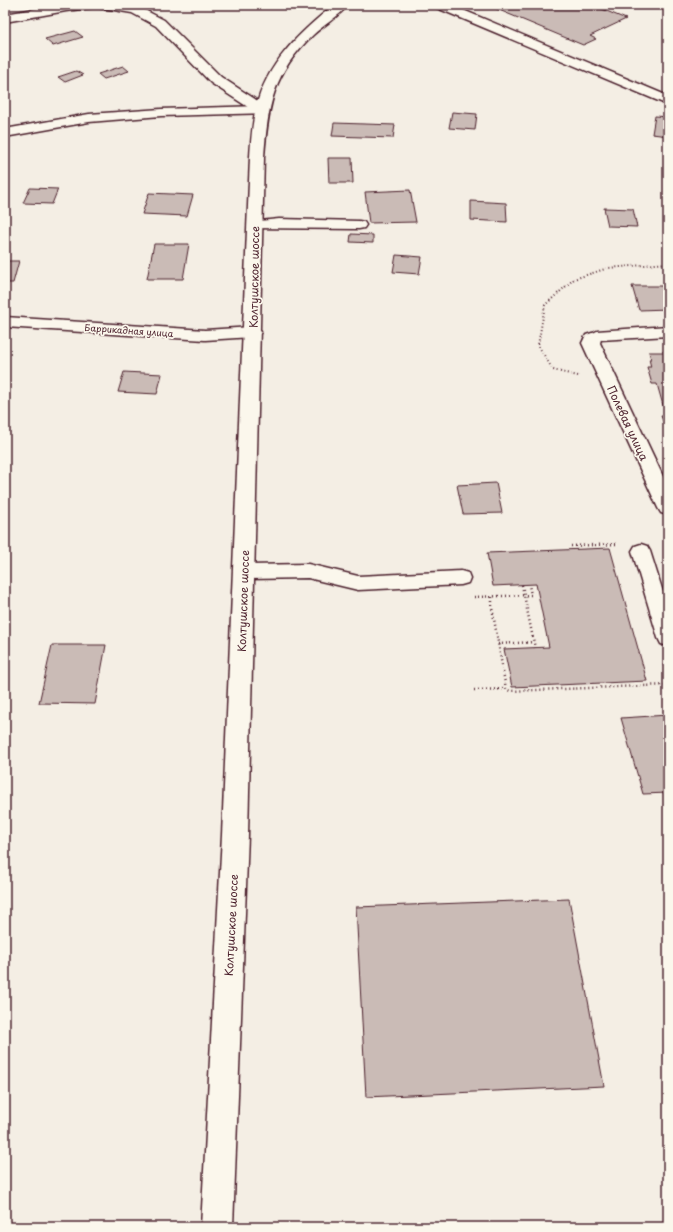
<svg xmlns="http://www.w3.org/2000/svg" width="673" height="1232" font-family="'Playpen Sans',sans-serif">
<rect width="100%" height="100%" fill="#f4eee4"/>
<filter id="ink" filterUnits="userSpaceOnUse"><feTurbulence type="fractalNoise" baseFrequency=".025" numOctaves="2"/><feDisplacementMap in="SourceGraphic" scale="8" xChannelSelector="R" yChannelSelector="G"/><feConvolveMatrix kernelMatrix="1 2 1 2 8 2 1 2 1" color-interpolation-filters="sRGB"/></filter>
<g filter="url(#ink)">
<g fill="#cabbb6" stroke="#4a1f2b">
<polygon points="487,5 592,5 626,19 590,36 596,39 583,45"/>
<polygon points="75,31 83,37 53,46 45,39"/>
<polygon points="123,66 129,71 104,79 98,74"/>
<polygon points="76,71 83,75 65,82 58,77"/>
<polygon points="452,112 477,114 475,130 449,128"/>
<polygon points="655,116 668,117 668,136 652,134"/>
<polygon points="334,123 395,125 393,138 332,136"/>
<polygon points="328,158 352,158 353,183 329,183"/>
<polygon points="30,188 58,189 52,204 23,203"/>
<polygon points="410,190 416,222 369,223 365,192"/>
<polygon points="149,193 193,195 187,216 142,214"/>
<polygon points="471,201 506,203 507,222 471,220"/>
<polygon points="604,208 633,209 637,227 608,226"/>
<polygon points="351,234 373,235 373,243 350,242"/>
<polygon points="154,244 189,244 183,279 147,279"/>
<polygon points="396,255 422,257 419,274 393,272"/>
<polygon points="5,261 19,261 13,283 5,283"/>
<polygon points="632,286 668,286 668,309 639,310"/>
<polygon points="649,352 668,352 668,434 661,416 666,416 657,384 652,384 647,367 651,367 649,359 651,359"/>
<polygon points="124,372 162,374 157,394 118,392"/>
<polygon points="496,483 502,513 463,514 457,485"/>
<polygon points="610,548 647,681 512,687 504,649 549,647 536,584 493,586 487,553"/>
<polygon points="52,645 106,645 95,704 39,703"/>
<polygon points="668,715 668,793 643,794 621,718"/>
<polygon points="569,899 604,1086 366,1097 356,907"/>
</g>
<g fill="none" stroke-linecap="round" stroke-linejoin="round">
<defs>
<g id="service">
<polygon points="262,106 266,107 268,110 266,113 161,116 89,122 5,137 5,129 89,114 161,109"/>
<polygon points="279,219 359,221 364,222 366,225 364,228 359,229 250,228 248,225 250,222"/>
<polygon points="668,326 668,336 600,340 592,344 587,342 584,339 587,336 597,331"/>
<polygon points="641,544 647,546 650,551 668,608 668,646 661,644 658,638 632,551 635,546"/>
<polygon points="308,564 358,576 461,571 468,573 470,578 468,583 461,585 358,590 308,578 244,579 238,577 235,572 238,567 244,565"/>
</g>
<g id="minor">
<polygon points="57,5 125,5 139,7 164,20 221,77 267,107 269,110 267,113 257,113 211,83 156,26 132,13 96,7 66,11 5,22 5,14"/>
<polygon points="435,5 451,5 668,96 668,105 437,8"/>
<polygon points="5,317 205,330 252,327 258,328 261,332 258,336 252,337 205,340 5,327"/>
<polygon points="592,333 598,335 601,339 600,343 668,487 668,515 661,513 658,508 582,343 586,335"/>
</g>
<path id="secondary" d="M334,5H348C341,15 322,26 313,35C273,73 268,105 264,157L248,835L233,1227H201L222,835L250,157C251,141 252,124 256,108C266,64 300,32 334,5Z"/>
</defs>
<use href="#service" stroke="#4a1f2b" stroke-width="3"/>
<use href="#minor" stroke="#4a1f2b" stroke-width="3"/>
<use href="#secondary" stroke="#4a1f2b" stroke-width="3"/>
<polyline stroke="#4a1f2b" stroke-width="2" stroke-dasharray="1 2.5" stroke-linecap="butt" points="578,376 553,370 538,345 545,305 574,279 608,268 668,263"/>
<g stroke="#4a1f2b" stroke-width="2.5" stroke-dasharray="1 3" stroke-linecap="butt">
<polyline points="571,546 617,544"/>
<polyline points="522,585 535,648"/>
<polyline points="474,597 531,595 529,585"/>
<polyline points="492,597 492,607 506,689 510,691 668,685"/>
<polyline points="498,644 534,642"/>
<polyline points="667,662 664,665 668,678"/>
<polyline points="474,690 506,689"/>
</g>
<use href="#service" fill="#fbf7ec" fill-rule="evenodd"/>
<use href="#minor" fill="#fbf7ec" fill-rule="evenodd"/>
<use href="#secondary" fill="#fbf7ec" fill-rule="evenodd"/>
</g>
</g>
<g text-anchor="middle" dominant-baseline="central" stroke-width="3.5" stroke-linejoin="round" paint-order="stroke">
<g font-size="9" fill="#4a1f2b" stroke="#fbf7ec">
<text transform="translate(129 330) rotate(4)">Баррикадная улица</text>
</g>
<g font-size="11" fill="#4a1f2b" stroke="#fbf7ec">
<text transform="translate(254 277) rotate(-89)">Колтушское шоссе</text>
<text transform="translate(628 423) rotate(65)">Полевая улица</text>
<text transform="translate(243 601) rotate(-88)">Колтушское шоссе</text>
<text transform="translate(231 925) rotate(-87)">Колтушское шоссе</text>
</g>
</g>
<rect width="673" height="1232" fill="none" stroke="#fbf7ec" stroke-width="20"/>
<rect x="10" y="10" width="653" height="1212" fill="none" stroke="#4a1f2b" stroke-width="1.5" filter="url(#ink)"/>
</svg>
